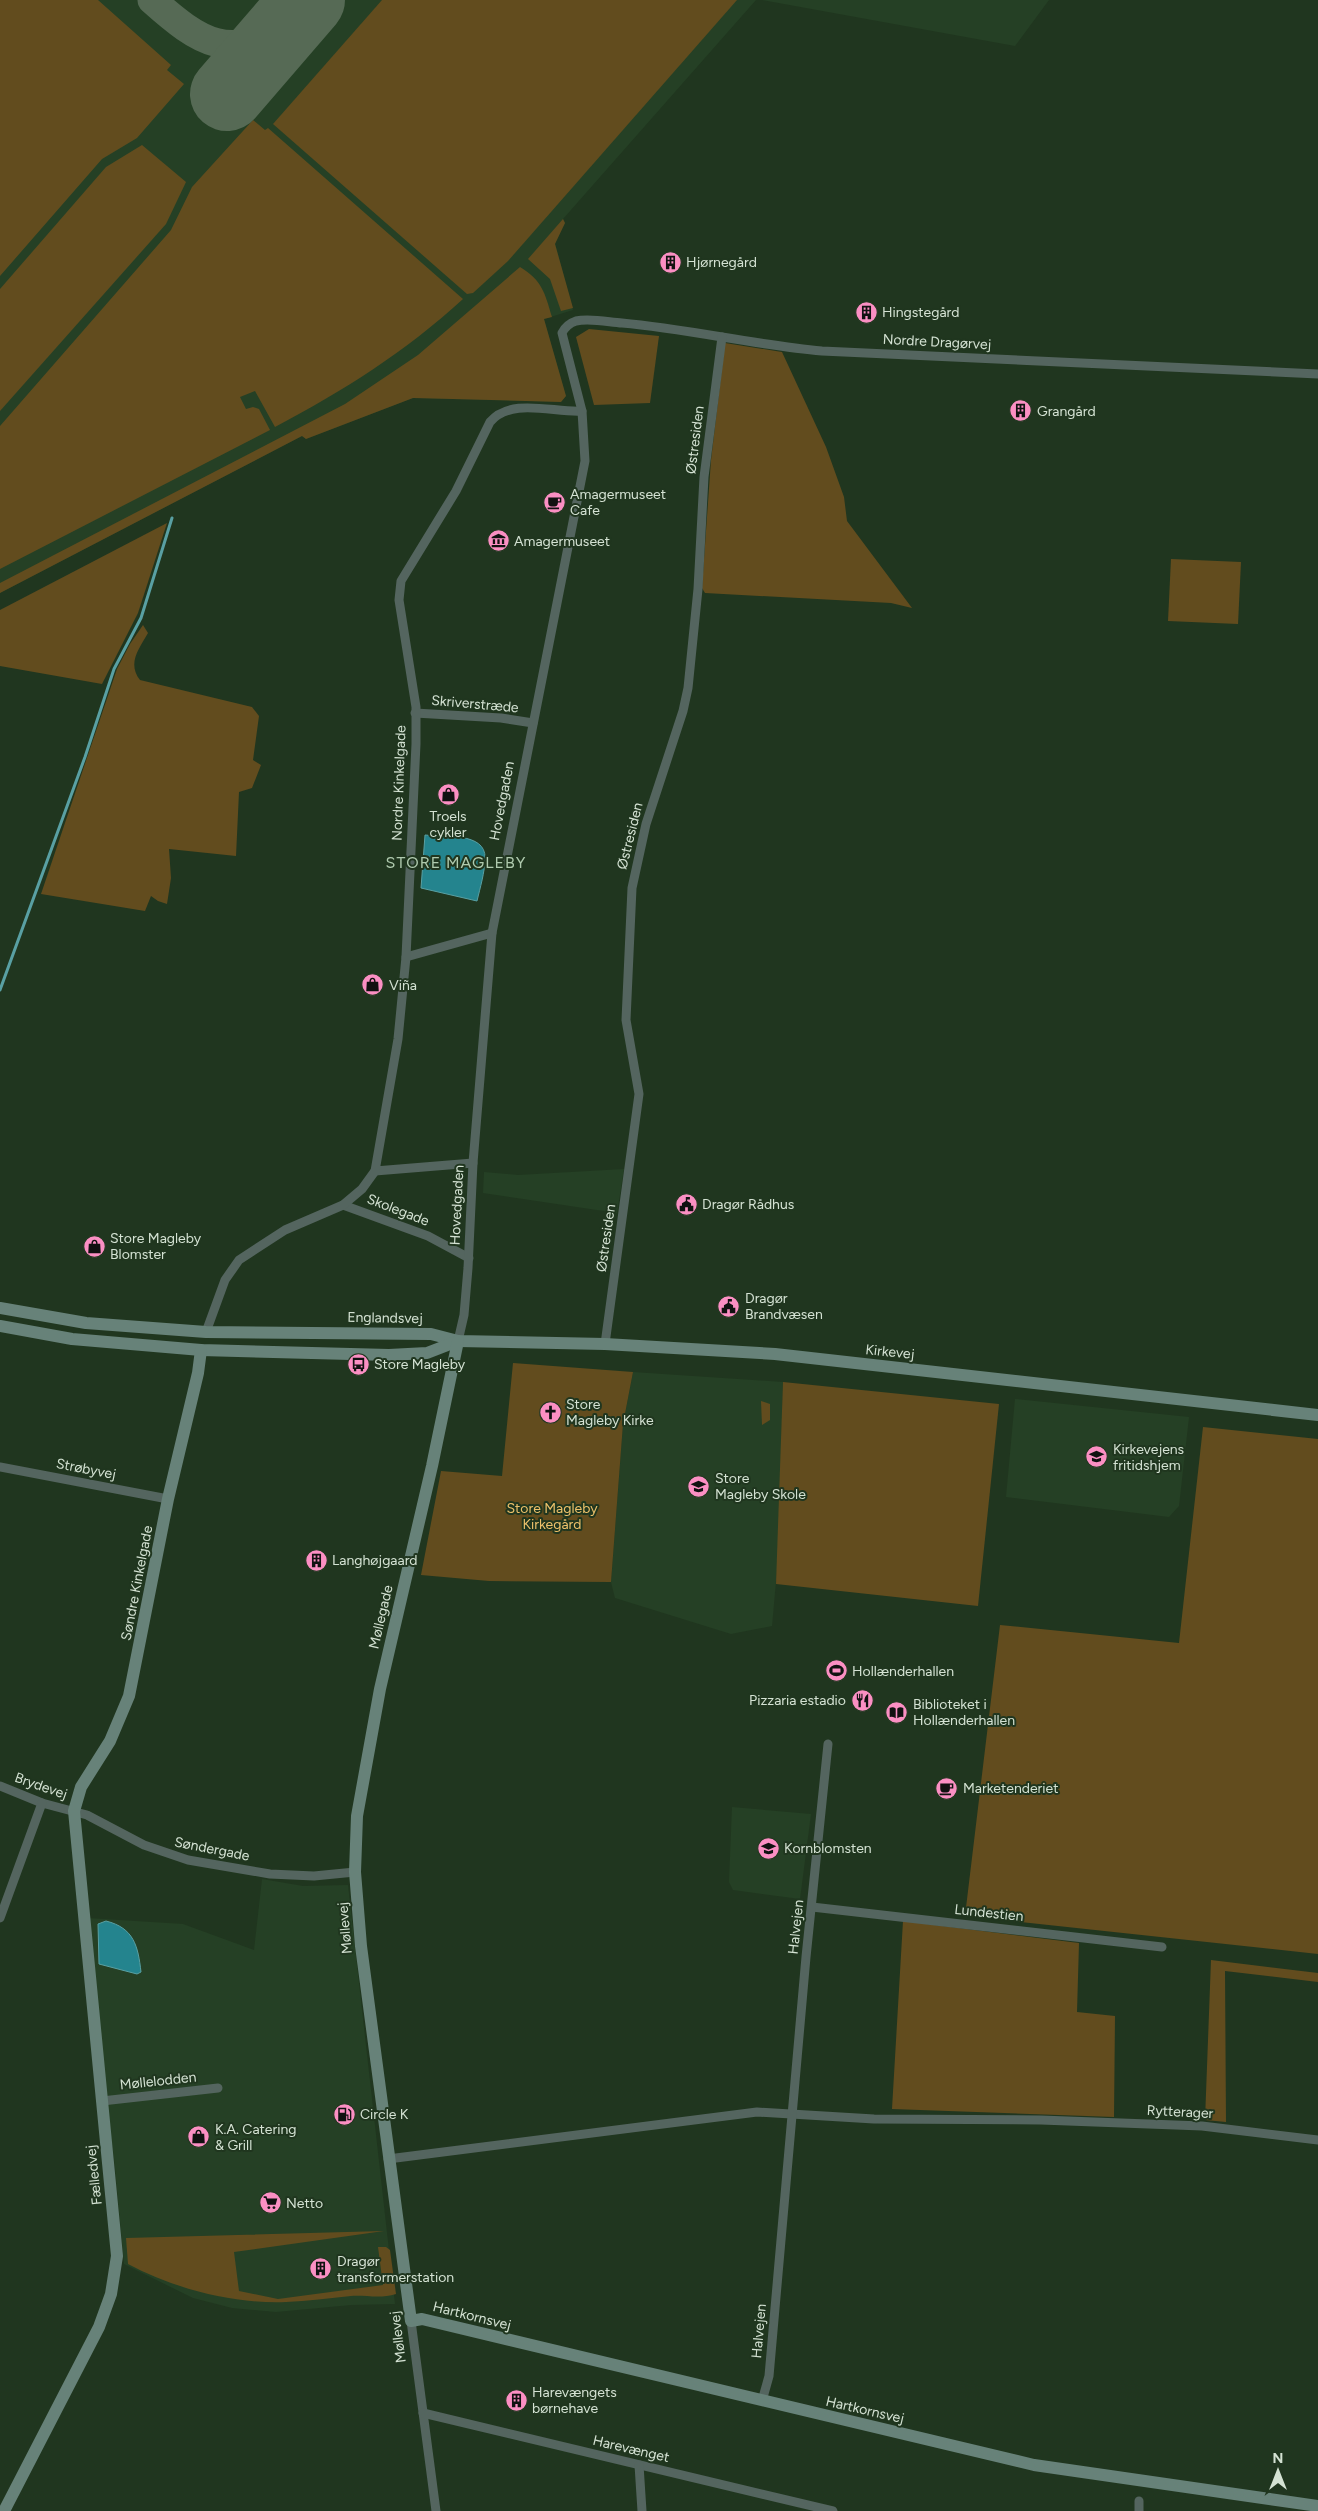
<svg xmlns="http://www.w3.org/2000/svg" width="1318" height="2511" font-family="Figtree,sans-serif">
<rect width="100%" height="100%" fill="#20361f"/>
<g fill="#254025">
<polygon points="0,0 756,0 563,219 565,223 555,243 573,310 544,319 566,396 561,402 413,398 306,439 302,436 0,593"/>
<polygon points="762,0 1049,0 1015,46"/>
<polygon points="624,1169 617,1213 483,1193 484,1172 518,1175"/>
<polygon points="633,1372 783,1382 779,1548 772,1626 731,1634 615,1598 611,1582 623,1424"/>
<polygon points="1015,1399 1189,1417 1179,1506 1169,1517 1006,1497"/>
<polygon points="732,1807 811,1814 800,1899 733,1890 729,1882"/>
<polygon points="262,1879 303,1886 348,1885 395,2304 351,2305 276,2312 232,2308 193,2298 124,2264 114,2158 99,2053 87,1918 183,1924 254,1950"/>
</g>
<g fill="#624c1e">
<polygon points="0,0 98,0 171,65 167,70 184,84 137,138 102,159 0,276"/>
<polygon points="382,0 737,0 508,261 473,293 467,294 273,124"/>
<path d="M253,120L265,130L268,128L463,299C405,352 345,390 275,427L255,391L240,397L246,409L253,407L259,409L270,430L0,569V426L171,230L192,187Z"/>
<polygon points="142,145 186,182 166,224 0,411 0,289 106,167"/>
<polygon points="563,219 565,223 555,244 573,308 561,311 550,279 528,259"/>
<path d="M520,267C542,280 545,293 552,317L544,319L566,396L561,402L413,398L306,439L302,436L0,593V583L345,404L418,355Z"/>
<polygon points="589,329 659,336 650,403 594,405 576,337"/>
<polygon points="725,343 782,352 826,447 844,497 847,521 912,608 891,603 705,593 702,588 711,460"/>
<polygon points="167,523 138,613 102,684 0,666 0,610"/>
<polygon points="1171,559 1241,562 1238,624 1168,621"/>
<path d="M143,625L148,633C139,649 127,663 140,680L252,707L259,716L253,760L261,765L252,788L239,792L236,856L169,849L171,878L167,904L158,901L151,896L145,911L41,894L117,669L130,644Z"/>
<polygon points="513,1363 633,1372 623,1424 611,1582 489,1581 421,1575 441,1471 502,1476"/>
<polygon points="783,1382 999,1404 978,1606 776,1584"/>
<polygon points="761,1401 770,1404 770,1420 762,1425"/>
<polygon points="1203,1427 1318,1439 1318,1954 965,1916 1000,1625 1179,1643"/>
<polygon points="903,1921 1079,1943 1077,2012 1115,2016 1114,2117 892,2109"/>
<polygon points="1211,1960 1318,1973 1318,1982 1225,1971 1226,2122 1205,2120"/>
<path d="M384,2231L234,2252L239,2291L278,2299L383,2285L378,2247H386L390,2250L396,2294C381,2299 366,2295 351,2296C329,2298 308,2301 286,2302C233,2304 175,2289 128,2264L126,2238Z"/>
</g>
<g fill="#24848e" stroke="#59a0a3">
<path d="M425,835C443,837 486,832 485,858C485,872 480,888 477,901L421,888Z"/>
<path d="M106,1921C134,1928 138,1946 141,1972L137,1974L99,1964L98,1924Z"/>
</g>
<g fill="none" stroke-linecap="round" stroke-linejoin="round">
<polyline stroke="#59a0a3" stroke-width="3" points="0,990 85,757 114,669 141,618 172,518"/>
<g stroke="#566a55" stroke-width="29">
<path d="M152,0C199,42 231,64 289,22"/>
<polyline points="305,4 307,0"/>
</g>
<polyline stroke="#566a55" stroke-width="74" points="227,94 308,0"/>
<g stroke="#54655f" stroke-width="9">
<polyline points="415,713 501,718 533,723"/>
<polyline points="406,957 492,933"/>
<polyline points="375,1171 473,1163"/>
<polyline points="343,1205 428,1236 469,1258"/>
<path d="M206,1332L225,1280L239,1260L285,1230L343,1205L362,1189L375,1171L398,1039L406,957L416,744V707L399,600L401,581L456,491L490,422C511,397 554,413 582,411"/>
<path d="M458,1341L464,1315L468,1268L473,1163L492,933L585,461L582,411L562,333C565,327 570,323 576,321C590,318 608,322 622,323C689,329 755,345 822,351L1318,374"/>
<polyline points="605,1344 639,1094 626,1020 632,888 646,824 683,711 688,688 698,589 704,477 722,337"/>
<polyline points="0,1467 168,1499"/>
<polyline points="0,1786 42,1803 87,1815 144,1845 188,1860 270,1874 314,1876 355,1872"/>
<polyline points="812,1907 1162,1947"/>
<polyline points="0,1918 42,1803"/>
<polyline points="102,2101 218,2088"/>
<polyline points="388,2159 757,2112 874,2119 1041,2120 1202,2126 1318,2140"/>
<polyline points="411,2321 436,2511"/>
<polyline points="762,2401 769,2376 806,1957 828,1744"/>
<polyline points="423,2413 833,2511"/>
<polyline points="639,2465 642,2511"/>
<polyline points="1139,2511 1139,2501"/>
</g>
<g stroke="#678279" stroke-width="12">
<polyline points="0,1308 86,1323 206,1332 431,1334 458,1341 605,1344 775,1354 1318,1415"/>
<polyline points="0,1326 72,1339 201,1350 389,1355 427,1353 458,1341"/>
<polyline points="458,1341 432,1466 380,1689 357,1816 355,1872 361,1946 411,2321 422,2319 1034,2465 1318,2506"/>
<polyline points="4,2511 99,2327 111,2294 117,2256 74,1811 81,1787 110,1741 129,1696 168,1499 198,1373 201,1350"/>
</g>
</g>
<defs>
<symbol id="building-disc" viewBox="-11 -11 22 22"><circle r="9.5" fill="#fb8fc3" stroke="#20361f"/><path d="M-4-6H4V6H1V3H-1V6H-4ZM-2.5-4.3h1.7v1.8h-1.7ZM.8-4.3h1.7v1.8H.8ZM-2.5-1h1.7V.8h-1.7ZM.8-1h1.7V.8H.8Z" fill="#111"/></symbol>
<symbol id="cafe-disc" viewBox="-11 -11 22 22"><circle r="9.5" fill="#fb8fc3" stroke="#20361f"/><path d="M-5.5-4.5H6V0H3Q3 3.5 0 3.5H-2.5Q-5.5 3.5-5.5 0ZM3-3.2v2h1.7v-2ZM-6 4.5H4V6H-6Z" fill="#111"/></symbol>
<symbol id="museum-disc" viewBox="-11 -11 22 22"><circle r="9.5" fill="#fb8fc3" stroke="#20361f"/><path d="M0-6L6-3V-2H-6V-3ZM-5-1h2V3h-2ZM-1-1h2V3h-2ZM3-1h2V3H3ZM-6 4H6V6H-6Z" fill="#111"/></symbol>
<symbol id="shop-disc" viewBox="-11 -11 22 22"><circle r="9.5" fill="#fb8fc3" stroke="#20361f"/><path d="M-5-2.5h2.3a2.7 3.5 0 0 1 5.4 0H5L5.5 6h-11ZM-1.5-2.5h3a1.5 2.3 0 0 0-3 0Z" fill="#111"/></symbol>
<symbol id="civic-disc" viewBox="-11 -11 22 22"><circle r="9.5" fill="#fb8fc3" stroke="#20361f"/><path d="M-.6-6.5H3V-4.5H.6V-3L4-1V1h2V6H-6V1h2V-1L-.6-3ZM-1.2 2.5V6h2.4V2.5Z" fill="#111"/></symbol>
<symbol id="bus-disc" viewBox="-11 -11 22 22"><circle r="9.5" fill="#fb8fc3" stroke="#20361f"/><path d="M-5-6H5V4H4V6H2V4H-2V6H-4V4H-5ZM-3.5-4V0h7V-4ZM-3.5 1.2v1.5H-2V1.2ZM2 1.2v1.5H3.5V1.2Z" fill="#111"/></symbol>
<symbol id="church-disc" viewBox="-11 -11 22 22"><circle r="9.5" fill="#fb8fc3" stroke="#20361f"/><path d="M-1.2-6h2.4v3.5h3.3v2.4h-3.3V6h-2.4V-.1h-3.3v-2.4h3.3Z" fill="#111"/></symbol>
<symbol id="school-disc" viewBox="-11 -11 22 22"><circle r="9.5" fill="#fb8fc3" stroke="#20361f"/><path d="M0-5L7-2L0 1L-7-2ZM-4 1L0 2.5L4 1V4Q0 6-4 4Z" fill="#111"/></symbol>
<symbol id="stadium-disc" viewBox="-11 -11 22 22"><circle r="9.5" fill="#fb8fc3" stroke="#20361f"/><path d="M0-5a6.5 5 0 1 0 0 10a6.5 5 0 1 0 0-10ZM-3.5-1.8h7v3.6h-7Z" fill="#111"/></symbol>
<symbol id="restaurant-disc" viewBox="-11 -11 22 22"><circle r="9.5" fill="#fb8fc3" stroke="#20361f"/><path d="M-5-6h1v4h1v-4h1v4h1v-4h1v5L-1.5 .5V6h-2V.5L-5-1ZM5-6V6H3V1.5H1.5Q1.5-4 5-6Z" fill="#111"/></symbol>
<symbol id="library-disc" viewBox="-11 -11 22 22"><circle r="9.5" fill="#fb8fc3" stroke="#20361f"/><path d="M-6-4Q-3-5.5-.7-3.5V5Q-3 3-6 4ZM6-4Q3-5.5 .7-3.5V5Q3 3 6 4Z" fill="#111"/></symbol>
<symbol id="fuel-disc" viewBox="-11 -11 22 22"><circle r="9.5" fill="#fb8fc3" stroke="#20361f"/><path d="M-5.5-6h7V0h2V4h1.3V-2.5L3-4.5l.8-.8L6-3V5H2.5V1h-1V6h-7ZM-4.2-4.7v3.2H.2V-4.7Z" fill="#111"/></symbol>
<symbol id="supermarket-disc" viewBox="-11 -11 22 22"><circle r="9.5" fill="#fb8fc3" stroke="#20361f"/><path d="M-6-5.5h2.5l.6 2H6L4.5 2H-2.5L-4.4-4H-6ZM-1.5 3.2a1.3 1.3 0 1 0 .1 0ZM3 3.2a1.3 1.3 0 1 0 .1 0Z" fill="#111"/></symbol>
</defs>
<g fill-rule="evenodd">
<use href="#building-disc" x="658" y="250" width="25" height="25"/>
<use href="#building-disc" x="854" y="300" width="25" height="25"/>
<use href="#building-disc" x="1008" y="398" width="25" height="25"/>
<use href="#cafe-disc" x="542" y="490" width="25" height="25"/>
<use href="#museum-disc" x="486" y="528" width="25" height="25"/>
<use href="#shop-disc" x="436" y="782" width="25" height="25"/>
<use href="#shop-disc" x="360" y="972" width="25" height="25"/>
<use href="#civic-disc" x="674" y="1192" width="25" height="25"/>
<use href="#shop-disc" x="82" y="1234" width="25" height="25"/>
<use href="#civic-disc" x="716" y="1294" width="25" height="25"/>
<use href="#bus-disc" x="346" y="1352" width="25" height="25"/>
<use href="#church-disc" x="538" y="1400" width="25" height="25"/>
<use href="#school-disc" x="1084" y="1444" width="25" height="25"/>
<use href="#school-disc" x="686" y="1474" width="25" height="25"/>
<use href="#building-disc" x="304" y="1548" width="25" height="25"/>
<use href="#stadium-disc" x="824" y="1658" width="25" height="25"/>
<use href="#restaurant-disc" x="850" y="1688" width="25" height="25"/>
<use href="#library-disc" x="884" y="1700" width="25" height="25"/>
<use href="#cafe-disc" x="934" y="1776" width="25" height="25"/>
<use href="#school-disc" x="756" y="1836" width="25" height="25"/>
<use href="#fuel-disc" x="332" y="2102" width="25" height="25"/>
<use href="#shop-disc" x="186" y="2124" width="25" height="25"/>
<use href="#supermarket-disc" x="258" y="2190" width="25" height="25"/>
<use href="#building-disc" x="308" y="2256" width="25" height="25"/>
<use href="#building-disc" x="504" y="2388" width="25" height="25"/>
</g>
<g text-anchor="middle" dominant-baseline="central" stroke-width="4" stroke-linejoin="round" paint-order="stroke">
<g font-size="14" fill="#d4e2d3" stroke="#20361f" text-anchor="start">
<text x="686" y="262">Hjørnegård</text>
<text x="882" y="312">Hingstegård</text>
<text x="1037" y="411">Grangård</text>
<text x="570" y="494">Amagermuseet<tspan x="570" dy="16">Cafe</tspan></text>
<text x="514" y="541">Amagermuseet</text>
<text x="448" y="816" text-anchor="middle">Troels<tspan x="448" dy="16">cykler</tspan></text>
<text x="389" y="985">Viña</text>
<text x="702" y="1204">Dragør Rådhus</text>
<text x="110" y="1238">Store Magleby<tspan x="110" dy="16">Blomster</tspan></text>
<text x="745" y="1298">Dragør<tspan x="745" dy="16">Brandvæsen</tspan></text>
<text x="374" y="1364">Store Magleby</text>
<text x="566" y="1404">Store<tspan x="566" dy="16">Magleby Kirke</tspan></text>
<text x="1113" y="1449">Kirkevejens<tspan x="1113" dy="16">fritidshjem</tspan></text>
<text x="715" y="1478">Store<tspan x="715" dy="16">Magleby Skole</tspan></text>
<text x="332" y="1560">Langhøjgaard</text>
<text x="852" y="1671">Hollænderhallen</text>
<text x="846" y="1700" text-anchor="end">Pizzaria estadio</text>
<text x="913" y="1704">Biblioteket i<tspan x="913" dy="16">Hollænderhallen</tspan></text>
<text x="963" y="1788">Marketenderiet</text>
<text x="784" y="1848">Kornblomsten</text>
<text x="360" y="2114">Circle K</text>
<text x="215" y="2129">K.A. Catering<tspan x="215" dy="16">&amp; Grill</tspan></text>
<text x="286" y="2203">Netto</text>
<text x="337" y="2261">Dragør<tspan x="337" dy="16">transformerstation</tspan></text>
<text x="532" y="2392">Harevængets<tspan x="532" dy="16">børnehave</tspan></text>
</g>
<g font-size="14" fill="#d4e2d3" stroke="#20361f">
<text transform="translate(937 342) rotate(3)">Nordre Dragørvej</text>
<text transform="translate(695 440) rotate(-83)">Østresiden</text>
<text transform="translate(475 704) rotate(5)">Skriverstræde</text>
<text transform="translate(399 783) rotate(-88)">Nordre Kinkelgade</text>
<text transform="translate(502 801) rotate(-79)">Hovedgaden</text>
<text transform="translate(630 836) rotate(-76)">Østresiden</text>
<text transform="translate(457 1205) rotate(-87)">Hovedgaden</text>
<text transform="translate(398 1210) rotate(21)">Skolegade</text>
<text transform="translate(606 1238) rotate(-82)">Østresiden</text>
<text transform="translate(385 1318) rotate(1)">Englandsvej</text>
<text transform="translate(890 1352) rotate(6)">Kirkevej</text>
<text transform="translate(86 1469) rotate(11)">Strøbyvej</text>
<text transform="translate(137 1583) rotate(-79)">Søndre Kinkelgade</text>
<text transform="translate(381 1617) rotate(-77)">Møllegade</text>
<text transform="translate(41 1786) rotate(19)">Brydevej</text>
<text transform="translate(212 1849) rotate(11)">Søndergade</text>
<text transform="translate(989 1913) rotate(6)">Lundestien</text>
<text transform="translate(796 1927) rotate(-84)">Halvejen</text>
<text transform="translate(345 1928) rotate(-95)">Møllevej</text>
<text transform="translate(158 2081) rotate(-6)">Møllelodden</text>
<text transform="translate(1180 2112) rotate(3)">Rytterager</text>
<text transform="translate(94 2175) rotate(-96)">Fælledvej</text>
<text transform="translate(472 2316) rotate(14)">Hartkornsvej</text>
<text transform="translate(759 2331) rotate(-85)">Halvejen</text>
<text transform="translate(398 2337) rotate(-97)">Møllevej</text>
<text transform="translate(865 2410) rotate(13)">Hartkornsvej</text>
<text transform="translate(631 2449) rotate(13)">Harevænget</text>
</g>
<g font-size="14" fill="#edc16b" stroke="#20361f">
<text x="552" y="1508">Store Magleby<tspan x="552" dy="16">Kirkegård</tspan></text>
</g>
<g font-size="16" letter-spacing="1" fill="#afcaae" stroke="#20361f">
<text x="456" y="862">STORE MAGLEBY</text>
</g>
</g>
<g transform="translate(1278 2471)" stroke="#20361f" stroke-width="4" paint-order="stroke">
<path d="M0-4L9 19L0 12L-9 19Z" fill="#d4e2d3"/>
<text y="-8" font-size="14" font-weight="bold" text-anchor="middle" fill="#d4e2d3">N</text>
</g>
</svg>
